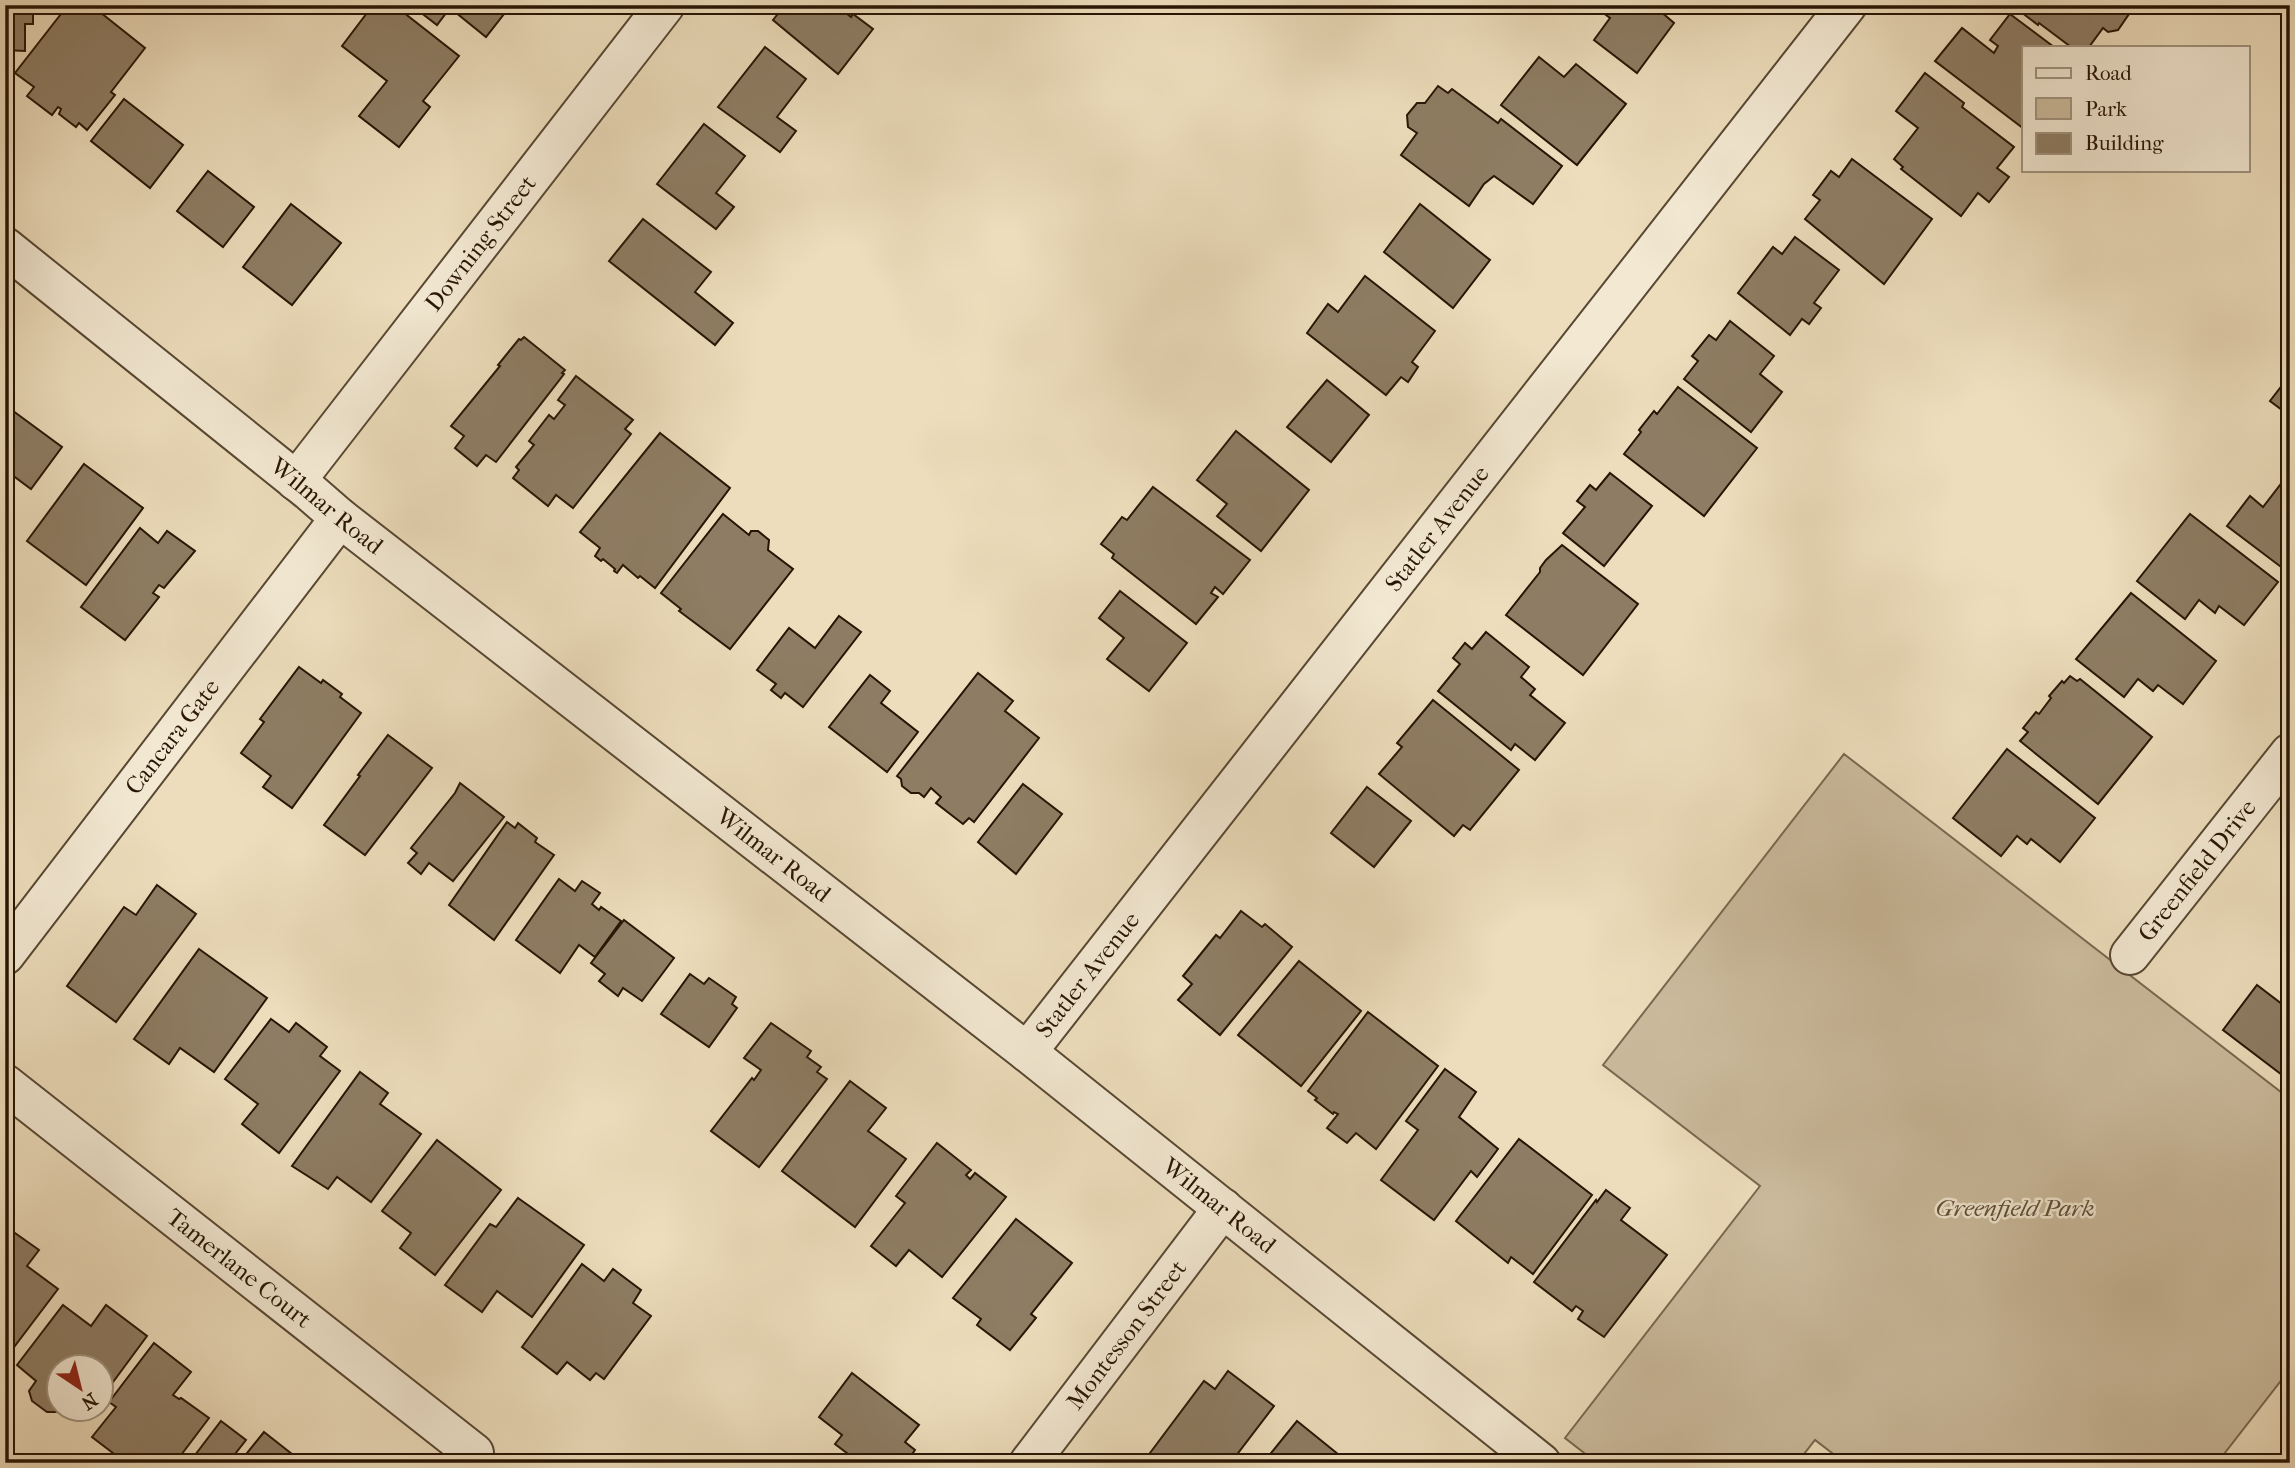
<svg xmlns="http://www.w3.org/2000/svg" width="2295" height="1468" font-family="'IM FELL French Canon',serif">
<rect width="100%" height="100%" fill="#edddbc"/>
<filter id="stains"><feTurbulence type="fractalNoise" baseFrequency=".00286" numOctaves="4"/><feColorMatrix values="0 0 0 0 .2 0 0 0 0 .09 0 0 0 0 .02 0 0 0 .5 -.17"/></filter>
<radialGradient id="worn" r=".72"><stop offset=".6" stop-color="#630" stop-opacity="0"/><stop offset="1" stop-color="#630" stop-opacity=".3"/></radialGradient>
<polygon fill="#cbbb9d" stroke="#796850" stroke-width="2" points="1844,754 2290,1099 2290,1369 2217,1463 1845,1463 1815,1440 1797,1463 1597,1463 1565,1438 1760,1186 1603,1065"/>
<g fill="#8e7d64" stroke="#271504" stroke-width="2">
<polygon points="5,5 33,5 33,24 25,24 25,51 5,50"/>
<polygon points="68,5 91,5 145,48 111,92 115,95 87,130 79,123 76,127 68,121 59,114 61,109 58,107 52,115 27,96 34,87 15,73"/>
<polygon points="373,5 394,5 459,56 423,101 430,107 399,147 359,116 387,81 342,46"/>
<polygon points="411,5 511,5 486,37 450,8 437,25"/>
<polygon points="785,5 836,5 851,17 853,14 873,29 838,74 773,20"/>
<polygon points="1607,5 1617,8 1619,5 1653,5 1674,23 1637,73 1594,40 1610,18 1602,12"/>
<polygon points="2012,5 2126,5 2129,14 2118,30 2108,32 2103,28 2089,47 2071,47 2039,23 2038,25"/>
<polygon points="2010,14 2054,47 2024,47 2024,129 1935,61 1962,28 1994,53 1998,46 1990,40"/>
<polygon points="765,47 806,79 777,117 796,131 780,152 718,107"/>
<polygon points="1539,57 1564,77 1576,64 1626,104 1577,165 1501,105"/>
<polygon points="1925,73 1964,103 1962,107 2014,147 1997,168 2009,177 1989,202 1978,193 1961,216 1901,169 1903,167 1894,159 1918,128 1896,111"/>
<polygon points="1438,86 1448,93 1452,89 1498,123 1501,119 1562,166 1533,204 1494,176 1484,184 1469,206 1401,155 1417,133 1408,127 1407,115 1417,103 1425,103"/>
<polygon points="124,99 183,145 150,188 91,141"/>
<polygon points="704,124 745,156 716,193 734,207 716,229 657,184"/>
<polygon points="1852,159 1932,219 1884,284 1805,219 1820,200 1813,195 1831,171 1839,177"/>
<polygon points="208,171 254,207 223,247 177,211"/>
<polygon points="291,204 341,243 292,305 243,267"/>
<polygon points="1420,204 1490,260 1453,308 1384,252"/>
<polygon points="643,219 711,272 695,292 733,323 715,345 609,261"/>
<polygon points="1795,237 1839,270 1814,303 1821,308 1809,324 1802,319 1790,335 1738,293 1773,247 1782,254"/>
<polygon points="1365,276 1435,331 1412,362 1418,367 1408,382 1401,377 1386,395 1307,333 1328,304 1338,312"/>
<polygon points="1730,321 1774,356 1760,374 1782,392 1751,432 1684,379 1698,361 1692,356 1709,335 1716,340"/>
<polygon points="524,337 565,370 562,373 564,374 496,462 486,455 477,466 455,448 464,436 451,426 500,366 498,365 519,339 521,340"/>
<polygon points="2290,375 2290,416 2270,401"/>
<polygon points="576,376 633,420 625,429 631,434 573,508 556,495 548,506 513,478 519,470 516,467 534,445 529,441 549,415 554,419 565,405 558,400"/>
<polygon points="1327,380 1369,415 1331,462 1287,427"/>
<polygon points="1678,387 1757,448 1704,516 1624,454 1641,432 1639,430 1654,411 1657,414"/>
<polygon points="5,405 62,447 31,489 8,472 5,476"/>
<polygon points="1236,431 1309,490 1261,551 1217,516 1227,504 1197,480"/>
<polygon points="660,433 730,488 655,588 640,576 638,578 623,565 617,573 614,571 615,569 603,559 601,561 595,556 600,548 580,532"/>
<polygon points="84,464 143,508 86,585 27,541"/>
<polygon points="2290,472 2290,564 2285,570 2227,526 2250,496 2263,507"/>
<polygon points="1610,473 1652,506 1604,566 1563,533 1585,507 1577,501 1590,485 1596,490"/>
<polygon points="1153,487 1250,560 1223,594 1215,587 1211,593 1218,597 1196,624 1112,558 1114,554 1101,544 1122,517 1127,520"/>
<polygon points="723,514 749,535 751,531 758,531 769,540 768,550 793,569 730,649 679,611 681,609 661,593"/>
<polygon points="2190,514 2278,582 2244,625 2219,606 2215,613 2199,600 2185,619 2137,581"/>
<polygon points="140,528 158,543 167,531 195,551 164,588 159,585 153,593 159,597 125,640 81,607"/>
<polygon points="1562,545 1638,604 1583,675 1506,615 1540,572 1540,568 1546,560"/>
<polygon points="1120,591 1187,643 1149,691 1107,659 1124,638 1099,618"/>
<polygon points="2131,593 2216,661 2183,704 2158,685 2153,691 2138,679 2124,697 2076,659"/>
<polygon points="839,616 861,632 803,707 785,693 781,698 771,690 776,684 757,670 789,628 815,648"/>
<polygon points="1486,632 1529,667 1521,677 1535,689 1530,695 1565,723 1535,760 1515,744 1511,750 1438,691 1460,664 1453,658 1465,643 1472,649"/>
<polygon points="299,667 321,683 323,680 342,694 340,697 361,713 292,808 263,787 271,776 241,753 264,722 260,719"/>
<polygon points="978,673 1013,701 1005,711 1039,738 974,822 969,818 963,824 936,803 941,797 931,788 924,797 919,793 911,793 902,786 901,779 897,776"/>
<polygon points="870,675 890,691 881,703 918,732 887,772 829,727"/>
<polygon points="2070,676 2077,681 2080,679 2152,737 2098,804 2020,741 2028,732 2023,728 2036,712 2039,714 2051,698 2049,696 2062,681 2064,683"/>
<polygon points="1433,700 1519,770 1470,830 1463,825 1454,836 1379,774 1402,747 1397,743"/>
<polygon points="388,735 432,768 365,855 324,825 360,776 358,775"/>
<polygon points="2007,749 2095,818 2060,862 2031,839 2027,844 2017,836 2001,856 1953,818"/>
<polygon points="460,783 504,817 453,881 429,863 421,874 408,863 417,853 411,848 455,793"/>
<polygon points="1023,784 1062,814 1016,874 978,842"/>
<polygon points="1367,787 1411,821 1374,867 1331,833"/>
<polygon points="507,822 515,828 518,823 537,838 535,842 554,855 494,940 449,905"/>
<polygon points="559,879 575,891 582,881 600,893 592,904 599,910 601,907 621,921 595,957 579,945 560,973 516,940"/>
<polygon points="157,885 196,914 116,1022 67,986 124,907 136,915"/>
<polygon points="1241,911 1262,927 1265,924 1292,947 1220,1035 1178,1000 1192,984 1183,976 1216,935 1220,938"/>
<polygon points="624,920 674,958 642,1001 623,988 618,996 599,981 605,974 591,963"/>
<polygon points="199,949 267,998 214,1072 180,1048 169,1064 134,1039"/>
<polygon points="1299,961 1361,1011 1301,1086 1238,1035"/>
<polygon points="690,974 704,984 709,978 736,997 732,1004 737,1008 709,1047 661,1014"/>
<polygon points="2257,985 2282,1004 2290,994 2290,1081 2223,1030"/>
<polygon points="1368,1012 1438,1066 1376,1149 1356,1133 1347,1143 1327,1128 1338,1114 1334,1112 1333,1114 1315,1100 1317,1098 1308,1091"/>
<polygon points="271,1019 289,1032 296,1023 327,1047 320,1056 340,1071 279,1153 242,1124 258,1104 225,1079"/>
<polygon points="771,1023 811,1051 807,1057 821,1067 817,1072 827,1079 759,1167 711,1131 752,1078 754,1080 761,1070 744,1058"/>
<polygon points="1445,1069 1476,1092 1459,1117 1498,1149 1477,1177 1471,1171 1434,1220 1381,1180 1418,1130 1406,1121"/>
<polygon points="360,1072 388,1093 380,1104 421,1134 371,1202 337,1177 328,1189 292,1166"/>
<polygon points="850,1081 886,1108 868,1131 906,1159 855,1227 782,1171"/>
<polygon points="1519,1139 1592,1195 1533,1274 1511,1257 1508,1263 1456,1221"/>
<polygon points="437,1140 501,1190 435,1275 400,1248 411,1233 382,1211"/>
<polygon points="937,1143 971,1170 966,1175 970,1179 975,1173 1006,1197 942,1277 909,1250 896,1266 871,1246 905,1203 896,1196"/>
<polygon points="1606,1190 1630,1208 1621,1220 1667,1255 1604,1337 1578,1319 1583,1311 1576,1306 1572,1311 1534,1282 1596,1200 1597,1202"/>
<polygon points="518,1198 584,1245 532,1317 497,1291 482,1312 445,1285 490,1224 496,1227"/>
<polygon points="1016,1219 1072,1263 1031,1314 1036,1318 1010,1350 977,1325 981,1319 953,1298"/>
<polygon points="5,1226 39,1250 27,1266 58,1289 5,1359"/>
<polygon points="582,1264 604,1281 613,1269 641,1290 633,1303 651,1316 604,1379 596,1373 590,1380 567,1362 557,1374 522,1347"/>
<polygon points="63,1305 91,1326 106,1305 147,1336 102,1397 102,1366 60,1366 60,1408 58,1412 47,1412 32,1401 29,1391 36,1381 17,1365"/>
<polygon points="154,1343 191,1372 173,1395 179,1399 181,1398 209,1418 175,1463 126,1463 92,1437 116,1407 109,1402"/>
<polygon points="1228,1371 1274,1406 1235,1457 1229,1463 1155,1463 1147,1457 1204,1381 1215,1389"/>
<polygon points="852,1373 919,1425 905,1442 915,1450 906,1463 898,1463 893,1459 890,1463 860,1463 835,1444 842,1435 819,1417"/>
<polygon points="74,1408 93,1408 86,1418"/>
<polygon points="221,1421 246,1440 232,1458 237,1463 189,1463"/>
<polygon points="1297,1421 1349,1463 1263,1463"/>
<polygon points="264,1432 297,1458 294,1463 239,1463"/>
</g>
<g fill="none" stroke-linecap="round" stroke-linejoin="round">
<defs>
<g id="street">
<path id="s1" d="M5,247L309,491L340,518L1027,1052L1541,1463"/>
<path id="s2" d="M296,481L665,5"/>
<path id="s3" d="M5,955L340,518"/>
<path id="s4" d="M2130,955L2290,753"/>
<path id="s5" d="M1027,1052L1847,5"/>
<path id="s6" d="M5,1084L474,1453"/>
<path id="s7" d="M1029,1463L1223,1208"/>
</g>
</defs>
<use href="#street" stroke="#584732" stroke-width="42"/>
<use href="#street" stroke="#f3e9d3" stroke-width="38"/>
</g>
<g text-anchor="middle" dominant-baseline="central" stroke-width="5" stroke-linejoin="round" paint-order="stroke">
<g font-size="24" fill="#271504" stroke="#f3e9d3">
<text stroke="none"><textPath href="#s2" startOffset="301">Downing Street</textPath></text>
<text stroke="none"><textPath href="#s1" startOffset="413">Wilmar Road</textPath></text>
<text stroke="none"><textPath href="#s5" startOffset="665">Statler Avenue</textPath></text>
<text stroke="none"><textPath href="#s3" startOffset="275">Cancara Gate</textPath></text>
<text stroke="none"><textPath href="#s1" startOffset="980">Wilmar Road</textPath></text>
<text stroke="none"><textPath href="#s4" startOffset="108">Greenfield Drive</textPath></text>
<text stroke="none"><textPath href="#s5" startOffset="98">Statler Avenue</textPath></text>
<text stroke="none"><textPath href="#s1" startOffset="1547">Wilmar Road</textPath></text>
<text stroke="none"><textPath href="#s6" startOffset="298">Tamerlane Court</textPath></text>
<text stroke="none"><textPath href="#s7" startOffset="161">Montesson Street</textPath></text>
</g>
<g font-size="24" font-style="italic" fill="#604f3a" stroke="#f3e9d3">
<text x="2015" y="1208">Greenfield Park</text>
</g>
</g>
<rect width="2295" height="1468" fill="none" stroke="#edddbc" stroke-width="28"/>
<rect x="7" y="7" width="2281" height="1454" fill="none" stroke="#271504" stroke-width="3.5"/>
<rect x="14" y="14" width="2267" height="1440" fill="none" stroke="#271504" stroke-width="2"/>
<rect x="2022" y="46" width="228" height="126" fill="#f3e9d3" stroke="#a19480" stroke-width="2"/>
<rect x="2036" y="68" width="35" height="10" fill="#f3e9d3" stroke="#a19480" stroke-width="2"/>
<text x="2085" y="80" font-size="21" fill="#271504">Road</text>
<rect x="2036" y="98" width="35" height="21" fill="#cbbb9d" stroke="#a19480" stroke-width="2"/>
<text x="2085" y="116" font-size="21" fill="#271504">Park</text>
<rect x="2036" y="133" width="35" height="21" fill="#8e7d64" stroke="#a19480" stroke-width="2"/>
<text x="2085" y="150" font-size="21" fill="#271504">Building</text>
<g transform="translate(80 1388) rotate(145)"><circle r="33" fill="#f3e9d3" stroke="#a19480" stroke-width="2"/>
<path d="M0-5L12 26L0 18L-12 26Z" fill="#8f2418"/>
<text y="-10" font-size="19" font-weight="bold" text-anchor="middle" fill="#271504">N</text>
</g>
<rect width="100%" height="100%" filter="url(#stains)"/>
<rect width="100%" height="100%" fill="url(#worn)"/>
</svg>
